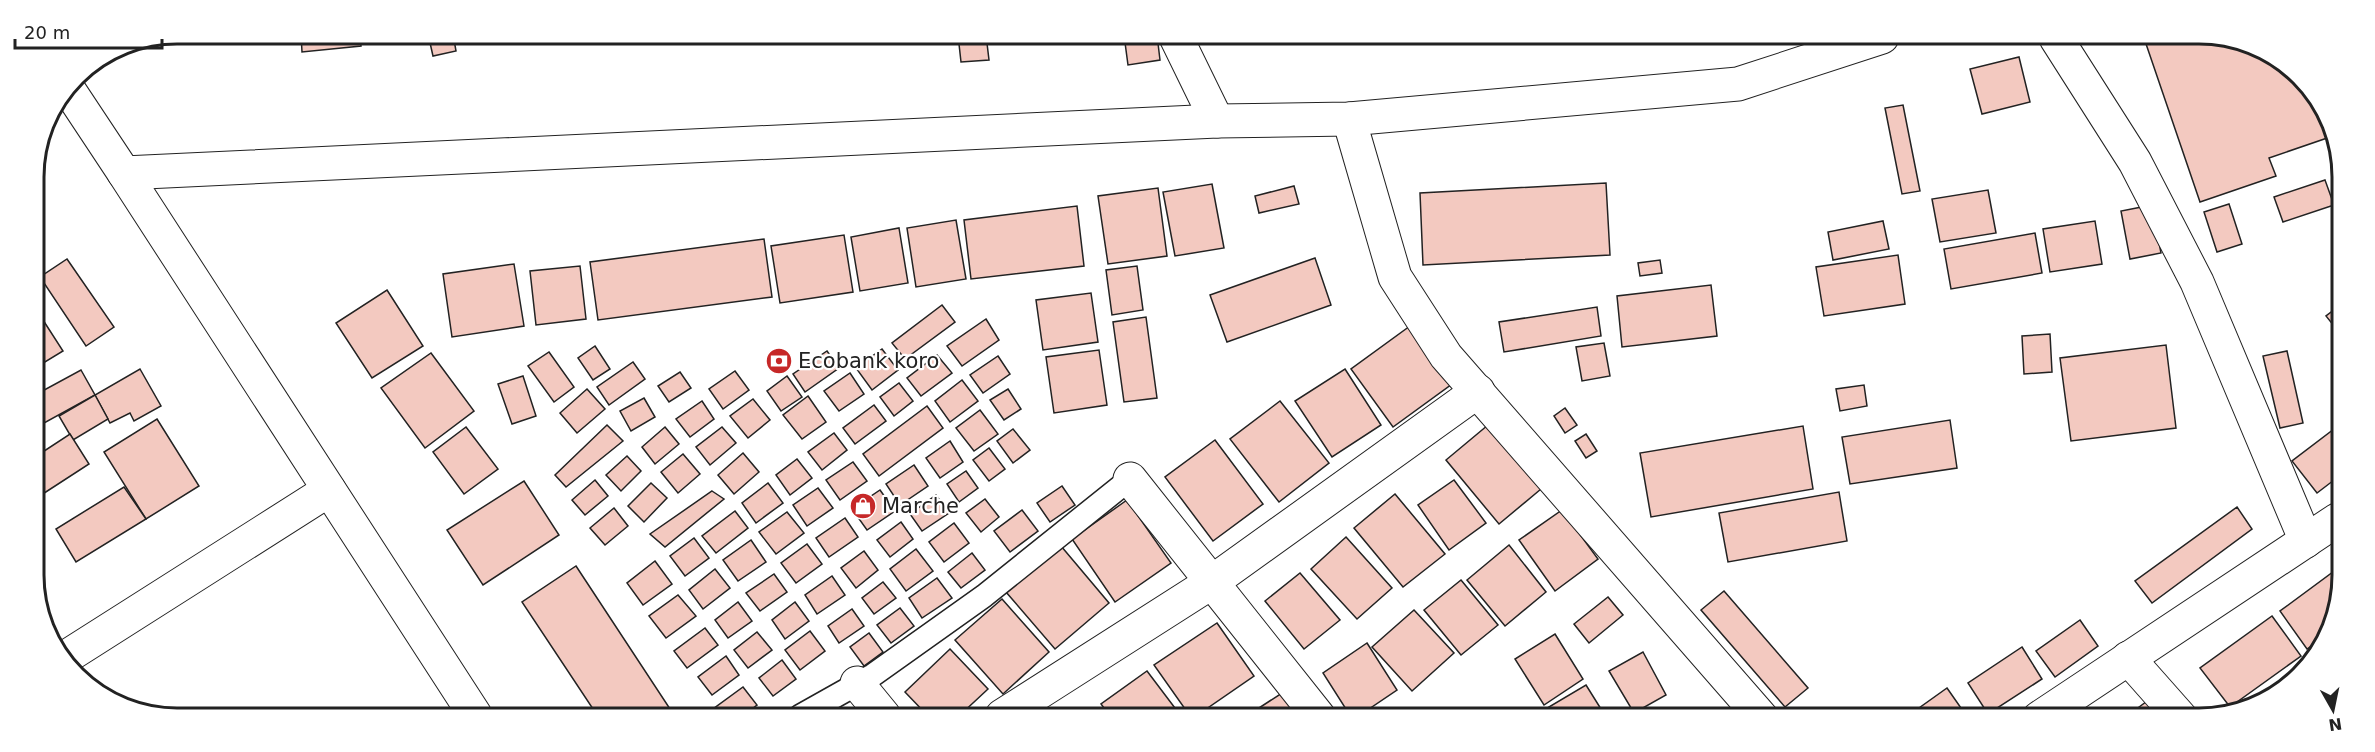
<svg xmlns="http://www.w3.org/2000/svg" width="2375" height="752" font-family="'DejaVu Sans',sans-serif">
<rect width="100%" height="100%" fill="#fff"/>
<g fill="#f3c9c0" stroke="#222" stroke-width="1.5">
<polygon points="257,33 287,33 258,37"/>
<polygon points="360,33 361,46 302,52 301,34"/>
<polygon points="364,33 388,34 389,38 364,41"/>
<polygon points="428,34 453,34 456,51 433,56"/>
<polygon points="958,35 986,35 989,60 961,62"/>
<polygon points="1124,35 1157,35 1160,60 1128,65"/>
<polygon points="2144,38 2236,38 2306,82 2333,136 2269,158 2276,176 2200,202"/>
<polygon points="2019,57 2030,102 1982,114 1970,69"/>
<polygon points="1903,105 1920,191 1902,194 1885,108"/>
<polygon points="2325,180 2334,205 2283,222 2274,197"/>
<polygon points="1606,183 1610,255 1423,265 1420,193"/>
<polygon points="1212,184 1224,248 1175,256 1163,192"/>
<polygon points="1294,186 1299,204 1259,213 1255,196"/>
<polygon points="1158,188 1167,256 1108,264 1098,196"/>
<polygon points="1988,190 1996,233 1940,242 1932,199"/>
<polygon points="2229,204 2242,244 2217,252 2204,212"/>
<polygon points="2152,205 2161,253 2130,259 2121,211"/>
<polygon points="1077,206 1084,266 971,279 964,220"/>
<polygon points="956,220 966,279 916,287 907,228"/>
<polygon points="1883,221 1889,249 1833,260 1828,232"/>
<polygon points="2095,221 2102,264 2050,272 2043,229"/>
<polygon points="899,228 908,283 860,291 851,237"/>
<polygon points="2035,233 2042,273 1951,289 1944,249"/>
<polygon points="844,235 853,292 780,303 771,246"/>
<polygon points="764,239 772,297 598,320 590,262"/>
<polygon points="1898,255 1905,304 1824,316 1816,267"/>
<polygon points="1315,258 1331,305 1227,342 1210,295"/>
<polygon points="67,259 114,327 86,346 40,277"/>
<polygon points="1660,260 1662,273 1640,276 1638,263"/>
<polygon points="514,264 524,326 452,337 443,274"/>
<polygon points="580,266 586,319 536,325 530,271"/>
<polygon points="1137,266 1143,310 1112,315 1106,270"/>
<polygon points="1711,285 1717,336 1622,347 1617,296"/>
<polygon points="387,290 423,346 372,378 336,323"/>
<polygon points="1091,293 1098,342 1043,350 1036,300"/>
<polygon points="942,305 955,322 905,359 892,343"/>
<polygon points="34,306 63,351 40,365 34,356"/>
<polygon points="2339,306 2338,331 2326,316"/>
<polygon points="1597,307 1601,336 1504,352 1499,322"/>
<polygon points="1146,317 1157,398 1124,402 1113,322"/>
<polygon points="986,319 999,340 962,366 947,346"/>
<polygon points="1410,326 1452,384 1393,427 1351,369"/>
<polygon points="2050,334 2052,372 2024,374 2022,336"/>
<polygon points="1604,343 1610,376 1582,381 1576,347"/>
<polygon points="2166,345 2176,428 2071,441 2060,358"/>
<polygon points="595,346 610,369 593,380 578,358"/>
<polygon points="882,349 898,370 872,390 856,368"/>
<polygon points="1099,350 1107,405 1054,413 1046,357"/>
<polygon points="827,351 839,368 805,392 793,374"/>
<polygon points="2287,351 2303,423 2280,428 2263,356"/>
<polygon points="549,352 574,387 554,402 528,366"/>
<polygon points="431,353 474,411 425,448 381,388"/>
<polygon points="937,355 952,373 921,396 907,378"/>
<polygon points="998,356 1010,374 983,393 970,375"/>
<polygon points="633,362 645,379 609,405 597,387"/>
<polygon points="140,369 161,406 134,421 130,413 110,423 95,395"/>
<polygon points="1345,369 1381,425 1332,457 1295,401"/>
<polygon points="81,370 95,395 35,428 35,395"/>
<polygon points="735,371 749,390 723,409 709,389"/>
<polygon points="680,372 691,388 669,402 658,386"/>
<polygon points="850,373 864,394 839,411 824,391"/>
<polygon points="523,376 536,416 512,424 498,384"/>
<polygon points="787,376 802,397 781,411 767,391"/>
<polygon points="962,380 978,401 950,422 935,401"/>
<polygon points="899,383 913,401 894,416 880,397"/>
<polygon points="1864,385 1867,406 1840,411 1836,389"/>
<polygon points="587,389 605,409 577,433 560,413"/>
<polygon points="1008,389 1021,409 1004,420 990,400"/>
<polygon points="95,395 108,419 73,440 59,416"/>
<polygon points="808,396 826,422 802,439 783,415"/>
<polygon points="644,398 655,417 631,431 620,411"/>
<polygon points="753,399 770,420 748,438 730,416"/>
<polygon points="702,401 714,419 690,437 676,419"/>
<polygon points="1280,401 1329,463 1279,502 1230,439"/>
<polygon points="874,405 886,421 855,444 843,428"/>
<polygon points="927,406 943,428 879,476 863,454"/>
<polygon points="1565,408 1577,425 1565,433 1554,416"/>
<polygon points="980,410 998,434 974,451 956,428"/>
<polygon points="157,419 199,486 146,519 104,452"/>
<polygon points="1950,420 1957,468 1850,484 1842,437"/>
<polygon points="607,425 623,441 566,487 555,475"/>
<polygon points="1488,425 1541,489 1499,524 1446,460"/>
<polygon points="1803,426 1813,489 1651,517 1640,453"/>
<polygon points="2338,426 2338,477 2317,493 2292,461"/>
<polygon points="466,427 498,469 464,494 433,452"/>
<polygon points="665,427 679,444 655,464 642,447"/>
<polygon points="722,427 736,443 710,465 696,447"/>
<polygon points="1013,429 1030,450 1013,463 997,441"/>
<polygon points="834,433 847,450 822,470 808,452"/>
<polygon points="70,434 89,464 35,499 35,457"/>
<polygon points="1586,434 1597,451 1586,458 1575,441"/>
<polygon points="1215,440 1263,504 1213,541 1165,477"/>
<polygon points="950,441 963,462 940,478 926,458"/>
<polygon points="989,448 1005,469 989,481 973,460"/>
<polygon points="743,453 759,472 734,494 718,475"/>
<polygon points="683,454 700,474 678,493 661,472"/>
<polygon points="627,456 641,471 621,491 606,475"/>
<polygon points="797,459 812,478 790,495 776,475"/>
<polygon points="853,462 867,481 840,500 826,480"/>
<polygon points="914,465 928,486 900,505 886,484"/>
<polygon points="966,471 978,488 959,502 947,484"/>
<polygon points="595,480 608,496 585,515 572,500"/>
<polygon points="1454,480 1486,523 1449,550 1418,505"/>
<polygon points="524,481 559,535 483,585 447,530"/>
<polygon points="651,483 667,498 644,522 628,506"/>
<polygon points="768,483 783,503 756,523 742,503"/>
<polygon points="1062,486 1075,505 1050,522 1037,503"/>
<polygon points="124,487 146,519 76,562 56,529"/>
<polygon points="818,488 833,508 807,526 793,505"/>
<polygon points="880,490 895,511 867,530 852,509"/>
<polygon points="712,491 724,499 665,547 650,534"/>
<polygon points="1839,492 1847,541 1728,562 1719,513"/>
<polygon points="1395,494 1445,554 1403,587 1354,528"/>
<polygon points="936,495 949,513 922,531 910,514"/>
<polygon points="985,499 999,517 981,532 966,513"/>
<polygon points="1127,500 1171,563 1115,602 1072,539"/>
<polygon points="2237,507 2252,529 2152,603 2135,581"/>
<polygon points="614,508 628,526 605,545 590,528"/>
<polygon points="1022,510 1038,531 1010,552 994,531"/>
<polygon points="1562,510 1598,559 1555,591 1519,540"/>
<polygon points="735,511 748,528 716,553 702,536"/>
<polygon points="787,512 804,533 776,554 759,532"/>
<polygon points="845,518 858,537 829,557 816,538"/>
<polygon points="901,522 913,539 890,557 877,540"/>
<polygon points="954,523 969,543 944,562 929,542"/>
<polygon points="1346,537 1392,588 1357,619 1311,569"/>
<polygon points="694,538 709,558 685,576 670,556"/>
<polygon points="751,540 766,562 738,581 723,560"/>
<polygon points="807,544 822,564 796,583 781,563"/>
<polygon points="1509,545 1546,592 1505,626 1467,580"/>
<polygon points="1061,546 1109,603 1055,649 1006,592"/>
<polygon points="916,549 933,571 906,591 890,569"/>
<polygon points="864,551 878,570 856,588 841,568"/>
<polygon points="972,553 985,570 961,588 948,572"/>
<polygon points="655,561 672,584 643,605 627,583"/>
<polygon points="576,566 674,715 597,715 522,602"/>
<polygon points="715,569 730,588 703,609 689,590"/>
<polygon points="2337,569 2337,613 2327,635 2307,649 2280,611"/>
<polygon points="1300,573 1340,620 1304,649 1265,601"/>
<polygon points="774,574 787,592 760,611 746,593"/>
<polygon points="832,576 845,595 817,614 805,595"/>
<polygon points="937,578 952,598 922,618 909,598"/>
<polygon points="1461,580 1498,625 1461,655 1424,610"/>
<polygon points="883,582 896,598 874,614 862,598"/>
<polygon points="1724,591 1808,688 1785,707 1701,610"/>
<polygon points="678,595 696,616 666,638 649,616"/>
<polygon points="1608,597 1623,615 1589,643 1574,624"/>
<polygon points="1002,599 1049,652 1003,694 955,640"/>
<polygon points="738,602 752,621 728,638 715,620"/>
<polygon points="795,602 809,621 785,639 772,620"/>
<polygon points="900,608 914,626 891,643 877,625"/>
<polygon points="852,609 864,626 839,643 828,626"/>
<polygon points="1414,610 1454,653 1412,691 1372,647"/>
<polygon points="2272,616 2301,656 2230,707 2200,668"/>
<polygon points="2080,620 2098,646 2055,677 2036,651"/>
<polygon points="1217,623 1254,676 1196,716 1190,716 1154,665"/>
<polygon points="705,628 718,645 687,668 674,651"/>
<polygon points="810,631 825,651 800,670 785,650"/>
<polygon points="757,632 772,650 748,668 734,650"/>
<polygon points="869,633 883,652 864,666 850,647"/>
<polygon points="1555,634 1583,679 1544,705 1515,659"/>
<polygon points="1367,643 1397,690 1357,717 1351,717 1323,673"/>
<polygon points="2022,647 2042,679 1988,714 1968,683"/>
<polygon points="950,649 988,689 959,716 928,716 905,692"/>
<polygon points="1643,652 1666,695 1634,713 1609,671"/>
<polygon points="726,656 739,675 712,695 698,677"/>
<polygon points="782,660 796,679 773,696 759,678"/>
<polygon points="1147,671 1181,716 1110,716 1101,704"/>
<polygon points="1586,685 1606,717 1532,717"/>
<polygon points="743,687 757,705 744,715 718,715 713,709"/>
<polygon points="1947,688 1968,718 1905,718"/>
<polygon points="1282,693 1297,717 1245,717"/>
<polygon points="2154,696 2172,719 2123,719"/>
</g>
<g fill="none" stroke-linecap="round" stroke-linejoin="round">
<defs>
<polyline id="service" points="800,716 873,675 984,596 1130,479"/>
<g id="minor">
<polyline points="1175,35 1217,121"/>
<polyline points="2056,38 2135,162 2197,282 2306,541"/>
<polyline points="1349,119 1395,277 1446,356 1762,718"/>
<polyline points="1130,479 1319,717"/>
<polyline points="2128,658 2182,719"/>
<polyline points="63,659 329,490"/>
<polyline points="857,683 884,716"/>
<polyline points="1002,716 1212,582 1478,391"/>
<polyline points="2039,718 2337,520"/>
</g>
<polyline id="tertiary" points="124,173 475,715"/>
<polyline id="primary" points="67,87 124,173 1217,121 1349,119 1738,84 1882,37"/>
</defs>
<use href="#service" stroke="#222" stroke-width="25"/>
<use href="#minor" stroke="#222" stroke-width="35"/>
<use href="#tertiary" stroke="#222" stroke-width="35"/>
<use href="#primary" stroke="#222" stroke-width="35"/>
<use href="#service" stroke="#fff" stroke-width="22"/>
<use href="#minor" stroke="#fff" stroke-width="33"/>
<use href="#tertiary" stroke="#fff" stroke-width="33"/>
<use href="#primary" stroke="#fff" stroke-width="33"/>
</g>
<defs>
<symbol id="bank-disc" viewBox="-11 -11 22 22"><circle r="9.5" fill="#c62828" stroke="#fff"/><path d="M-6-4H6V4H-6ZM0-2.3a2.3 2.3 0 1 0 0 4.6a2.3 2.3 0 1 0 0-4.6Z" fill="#fff"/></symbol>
<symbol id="shop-disc" viewBox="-11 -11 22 22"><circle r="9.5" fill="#c62828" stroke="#fff"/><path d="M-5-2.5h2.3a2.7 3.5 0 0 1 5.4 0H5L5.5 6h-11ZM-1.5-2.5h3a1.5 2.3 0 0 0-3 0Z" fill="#fff"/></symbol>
</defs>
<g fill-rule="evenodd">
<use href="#bank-disc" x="764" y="346" width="30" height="30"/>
<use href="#shop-disc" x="848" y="491" width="30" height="30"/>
</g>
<g text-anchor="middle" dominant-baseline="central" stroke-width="4.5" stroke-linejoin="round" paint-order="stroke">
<g font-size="21" fill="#222" stroke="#fff" text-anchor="start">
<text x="798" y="361">Ecobank koro</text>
<text x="882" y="506">Marche</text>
</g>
</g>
<path d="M0 0H2375V752H0ZM177 44H2199A133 133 0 0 1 2332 177V575A133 133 0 0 1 2199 708H177A133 133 0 0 1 44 575V177A133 133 0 0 1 177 44Z" fill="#fff" fill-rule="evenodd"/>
<path fill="none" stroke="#222" stroke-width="3" d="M177 44H2199A133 133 0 0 1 2332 177V575A133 133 0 0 1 2199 708H177A133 133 0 0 1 44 575V177A133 133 0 0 1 177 44Z"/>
<g transform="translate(2333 710) rotate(171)" stroke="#ffffff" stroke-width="4.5" paint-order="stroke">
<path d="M0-4.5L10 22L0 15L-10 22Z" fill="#222222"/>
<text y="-9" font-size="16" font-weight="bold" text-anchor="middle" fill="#222222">N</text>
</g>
<path d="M15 39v9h147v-9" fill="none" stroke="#222222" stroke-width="3"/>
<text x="24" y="39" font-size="18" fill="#222222" stroke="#ffffff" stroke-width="4.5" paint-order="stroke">20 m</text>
</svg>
